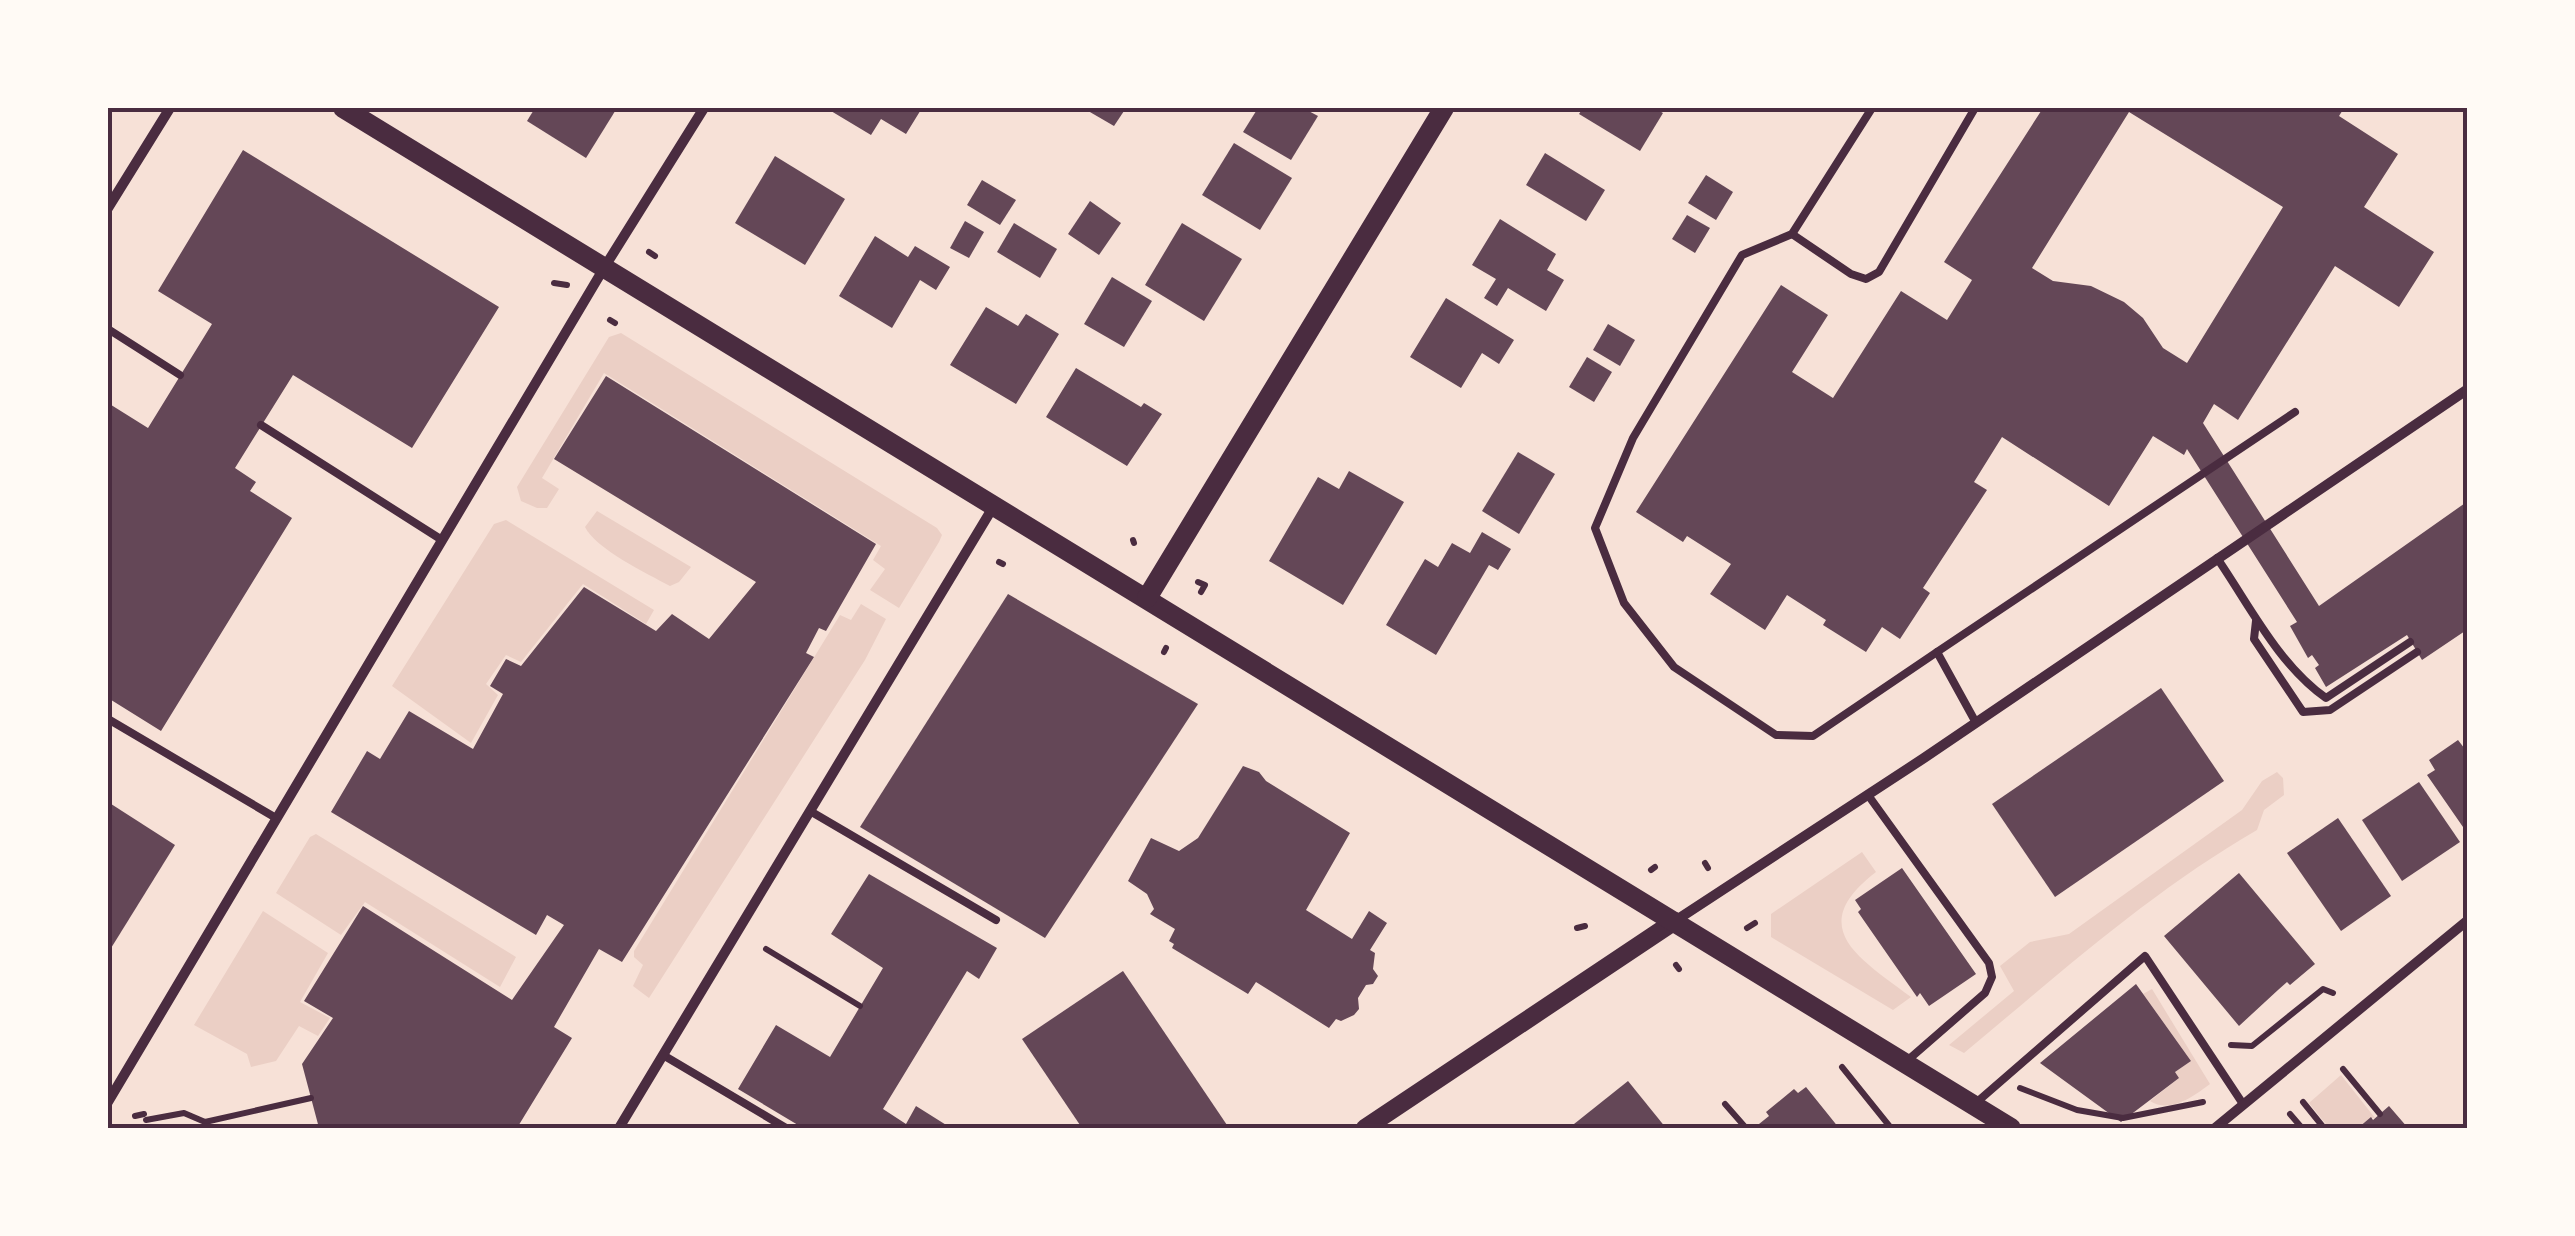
<svg xmlns="http://www.w3.org/2000/svg" width="2575" height="1236" font-family="'DM Sans',sans-serif">
<rect width="100%" height="100%" fill="#f7e1d7"/>
<g fill="#ebcfc5">
<polygon points="621,333 937,528 942,535 939,542 899,608 870,590 885,569 873,560 881,546 604,373 542,478 559,489 547,508 537,508 521,501 517,487 609,337"/>
<path d="M597,511L691,567L679,582L670,586C646,573 596,549 585,527Z"/>
<polygon points="506,520 654,610 646,624 583,584 521,662 506,655 486,684 498,695 471,743 392,686 494,524"/>
<polygon points="861,604 886,619 865,660 649,998 633,986 643,965 634,957 634,951 840,615 851,620"/>
<path d="M2277,772L2283,778L2284,795L2264,810L2257,830C2150,892 2059,974 1964,1053L1949,1045L2014,991L2000,966L2030,942L2069,934L2242,810L2262,781Z"/>
<polygon points="316,834 516,957 500,987 365,902 341,935 276,893 310,837"/>
<path d="M1862,852L1876,872C1803,928 1861,959 1911,997L1893,1010L1771,937V914Z"/>
<polygon points="263,911 328,953 300,1002 330,1018 318,1036 299,1026 276,1061 251,1067 247,1054 194,1025"/>
<path d="M2152,989L2210,1084C2194,1096 2170,1114 2150,1101L2179,1078L2175,1072L2191,1061L2143,994Z"/>
<polygon points="2341,1075 2375,1118 2371,1118 2359,1128 2329,1128 2309,1103"/>
</g>
<g fill="#644757" fill-rule="evenodd">
<polygon points="535,108 617,108 586,158 527,121"/>
<polygon points="833,108 922,108 906,134 881,119 871,135 831,111"/>
<polygon points="1083,108 1126,108 1114,126"/>
<polygon points="1258,108 1303,108 1318,116 1291,160 1243,132"/>
<polygon points="1583,108 1654,108 1663,113 1640,151 1579,114"/>
<path d="M2043,108H2344L2339,116L2398,154L2364,207L2434,252L2399,307L2335,266L2238,420L2214,404L2203,423L2319,606L2468,501V629L2422,660L2407,635L2326,687L2315,668L2319,665L2312,655L2308,658L2290,626L2297,622L2187,449L2184,455L2153,436L2109,506L2002,437L1974,482L1987,490L1923,588L1930,593L1900,639L1882,627L1866,652L1823,625L1826,620L1787,595L1765,630L1710,594L1731,564L1687,536L1683,542L1636,512L1781,285L1828,315L1792,372L1833,398L1901,291L1947,320L1972,280L1944,262ZM2129,112L2283,207L2187,363L2163,348L2143,318L2124,302L2091,286L2053,281L2032,268Z"/>
<polygon points="1234,143 1292,178 1260,230 1202,195"/>
<polygon points="243,150 499,307 412,448 293,375 235,468 256,482 250,491 292,518 161,731 108,698 108,403 148,428 212,324 158,291"/>
<polygon points="1545,153 1605,190 1586,221 1526,185"/>
<polygon points="775,156 845,199 805,265 735,223"/>
<polygon points="1706,175 1733,192 1716,220 1688,203"/>
<polygon points="982,180 1016,200 1000,225 967,205"/>
<polygon points="1090,201 1121,223 1099,255 1068,234"/>
<polygon points="1687,215 1710,228 1695,253 1672,239"/>
<polygon points="1500,219 1556,254 1547,270 1564,280 1546,311 1508,288 1497,306 1484,298 1496,279 1472,265"/>
<polygon points="965,221 984,232 969,258 950,248"/>
<polygon points="1014,223 1057,249 1040,278 997,252"/>
<polygon points="1182,223 1242,259 1204,321 1145,285"/>
<polygon points="875,236 908,257 915,246 950,267 936,290 920,280 892,328 839,296"/>
<polygon points="1112,277 1152,301 1124,347 1084,324"/>
<polygon points="1446,298 1514,340 1499,364 1482,353 1461,388 1410,357"/>
<polygon points="986,307 1018,326 1026,314 1059,334 1016,404 950,365"/>
<polygon points="1608,324 1635,340 1620,366 1593,350"/>
<polygon points="1587,357 1612,372 1594,402 1569,387"/>
<polygon points="1076,368 1141,407 1144,403 1162,414 1127,466 1046,417"/>
<polygon points="606,376 876,544 826,631 819,628 806,653 814,657 622,962 599,949 554,1027 572,1038 517,1128 319,1128 302,1064 333,1018 304,1001 363,906 512,1000 564,925 547,915 536,935 331,812 367,751 380,759 409,711 473,749 503,694 490,686 506,659 521,666 584,587 656,631 672,614 709,639 756,582 554,459"/>
<polygon points="1518,452 1555,474 1519,534 1482,511"/>
<polygon points="1349,471 1404,502 1343,605 1269,561 1318,477 1339,489"/>
<polygon points="1482,532 1511,549 1498,570 1489,565 1436,655 1386,625 1425,559 1438,567 1452,543 1470,553"/>
<polygon points="1008,594 1198,704 1045,938 860,827"/>
<polygon points="2161,688 2224,781 2055,897 1992,804"/>
<polygon points="2458,740 2468,753 2468,824 2463,827 2427,775 2435,770 2429,760"/>
<polygon points="1243,766 1259,772 1266,781 1350,833 1306,910 1352,939 1369,911 1387,923 1370,950 1375,953 1373,969 1378,976 1373,984 1366,985 1358,998 1359,1009 1354,1015 1341,1021 1336,1019 1329,1028 1256,982 1248,994 1172,948 1174,944 1169,941 1175,929 1150,914 1154,909 1147,894 1128,881 1151,838 1179,851 1198,838"/>
<polygon points="2419,782 2460,842 2402,881 2362,820"/>
<polygon points="108,802 175,845 108,953"/>
<polygon points="2338,818 2391,896 2341,931 2287,853"/>
<polygon points="1902,868 1976,974 1929,1006 1920,993 1917,997 1858,912 1861,909 1855,900"/>
<polygon points="2239,873 2315,964 2290,985 2287,982 2278,990 2239,1026 2164,936"/>
<polygon points="869,874 997,948 979,979 967,971 883,1109 906,1124 916,1106 951,1128 803,1128 738,1089 776,1025 830,1057 883,968 831,934"/>
<polygon points="1123,971 1229,1128 1082,1128 1022,1039"/>
<polygon points="2136,984 2191,1061 2175,1072 2179,1078 2121,1122 2040,1063"/>
<polygon points="1628,1081 1666,1128 1569,1128"/>
<polygon points="1806,1087 1839,1128 1762,1128 1759,1124 1769,1116 1766,1112 1794,1089 1798,1093"/>
<polygon points="2389,1106 2408,1128 2358,1128 2371,1117 2373,1120"/>
</g>
<g fill="none" stroke-linecap="round" stroke-linejoin="round">
<g stroke="#4a2c40" stroke-width="6">
<polyline points="649,252 655,256"/>
<polyline points="554,283 567,285"/>
<polyline points="610,320 615,323"/>
<polyline points="1133,540 1134,543"/>
<polyline points="999,562 1003,564"/>
<polyline points="1198,582 1205,585 1201,592"/>
<polyline points="1164,652 1166,648"/>
<polyline points="1705,863 1708,868"/>
<polyline points="1651,870 1655,867"/>
<polyline points="1577,928 1585,926"/>
<polyline points="1747,928 1755,923"/>
<polyline points="766,949 860,1006"/>
<polyline points="1676,965 1679,969"/>
<polyline points="2231,1045 2252,1046 2323,989 2333,993"/>
<polyline points="1842,1067 1891,1128"/>
<polyline points="2343,1069 2380,1114"/>
<polyline points="2020,1088 2077,1110 2123,1118 2203,1102"/>
<polyline points="2303,1102 2324,1128"/>
<polyline points="1725,1104 1746,1128"/>
<polyline points="2290,1114 2302,1128"/>
<polyline points="135,1116 144,1114"/>
<polyline points="146,1120 184,1113 205,1122 311,1098"/>
</g>
<g stroke="#4a2c40" stroke-width="8">
<polyline points="1872,108 1792,234 1742,255 1633,438 1595,528 1624,603 1674,667 1776,735 1813,736 1937,652 1975,721"/>
<polyline points="1792,234 1851,274 1866,279 1879,272 1975,108"/>
<polyline points="108,329 180,375"/>
<polyline points="261,425 442,540"/>
<path d="M2217,558C2250,606 2278,664 2326,698L2410,642"/>
<polyline points="2256,621 2254,639 2303,712 2330,710 2417,652"/>
<polyline points="1937,652 2295,412"/>
<polyline points="108,719 276,818"/>
<polyline points="1868,795 1989,963 1992,977 1985,993 1908,1060"/>
<polyline points="810,811 996,920"/>
<polyline points="663,1055 786,1128"/>
<polyline points="1977,1102 2145,956 2243,1104"/>
</g>
<g stroke="#4a2c40" stroke-width="10">
<polyline points="108,208 170,108"/>
<polyline points="1675,921 1924,758 2468,389"/>
<polyline points="108,1102 604,268 704,108"/>
<polyline points="619,1128 995,504"/>
<polyline points="2215,1128 2468,920"/>
</g>
<polyline stroke="#4a2c40" stroke-width="18" points="1365,1128 1675,921"/>
<g stroke="#4a2c40" stroke-width="20">
<polyline points="343,108 2011,1128"/>
<polyline points="1147,598 1444,108"/>
</g>
</g>
<rect width="2575" height="1236" fill="none" stroke="#fffaf5" stroke-width="220"/>
<rect x="110" y="110" width="2355" height="1016" fill="none" stroke="#4a2c40" stroke-width="4"/>
</svg>
